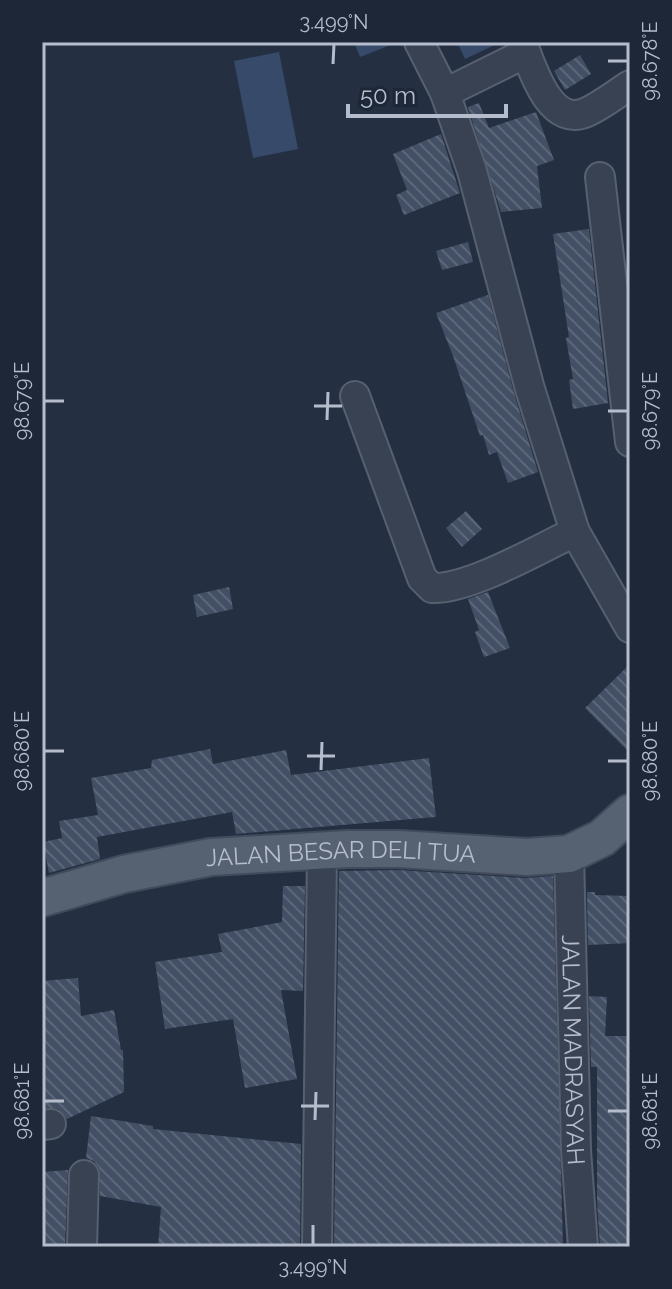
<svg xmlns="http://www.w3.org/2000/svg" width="672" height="1289" font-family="Raleway,sans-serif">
<defs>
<pattern id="building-back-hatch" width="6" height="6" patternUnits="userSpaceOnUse" patternTransform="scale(2)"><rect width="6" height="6" fill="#434f64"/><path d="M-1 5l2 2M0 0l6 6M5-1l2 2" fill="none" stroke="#5c6679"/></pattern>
</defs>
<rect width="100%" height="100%" fill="#243042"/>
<g fill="#374a6a">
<polygon points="354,42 396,42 396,43 360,57"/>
<polygon points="457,42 499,42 499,43 465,59"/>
<polygon points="279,52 298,149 253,158 234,61"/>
</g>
<g fill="url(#building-back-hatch)">
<polygon points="580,55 591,74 565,90 554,71"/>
<polygon points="479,103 489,128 536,112 554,160 537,166 542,208 501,212 468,107"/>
<polygon points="441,134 460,193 404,215 396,195 407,190 393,154"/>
<polygon points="589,229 608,403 573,409 569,380 573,379 566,338 569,337 553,234"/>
<polygon points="468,242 473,262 442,270 436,251"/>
<polygon points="488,295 514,393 538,472 508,483 497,452 489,455 483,435 480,436 453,356 436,313"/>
<polygon points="466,511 482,529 462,547 446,528"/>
<polygon points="229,587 233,609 197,617 193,595"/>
<polygon points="488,592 510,648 484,657 475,632 479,630 468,599"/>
<polygon points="630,664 630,753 585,708"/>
<polygon points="210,749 213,764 286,750 291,775 429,758 436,817 236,834 232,812 97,837 100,859 49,873 43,842 62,838 59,821 98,815 91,778 151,768 152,760"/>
<polygon points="398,870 526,878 553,876 563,1247 334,1247 339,871"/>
<polygon points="283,886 305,886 303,991 281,990 297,1079 245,1088 233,1019 165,1029 155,962 222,952 218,934 282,922"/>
<polygon points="587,892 595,892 595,895 630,896 630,943 588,945"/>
<polygon points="78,978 81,1016 114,1010 121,1050 123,1050 124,1092 67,1119 58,1109 42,1108 42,981"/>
<polygon points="589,996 607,997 605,1036 630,1036 630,1247 600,1247 597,1201 597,1067 591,1067"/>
<polygon points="91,1116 153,1126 153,1129 301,1144 300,1247 158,1247 161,1207 100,1196 99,1168 94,1161 86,1158"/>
<polygon points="68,1170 65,1247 42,1247 42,1172"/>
</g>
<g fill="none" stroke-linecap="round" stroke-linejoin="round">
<defs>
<g id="minor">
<polyline points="419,42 445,93 472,171 530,389 575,532 630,628"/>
<path d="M522,42C532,68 550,129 587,112C602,105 616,94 630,85"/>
<polyline points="445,93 526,53"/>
<polyline points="600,177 630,442"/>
<path d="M355,396L422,578L432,588C469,590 540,548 575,532"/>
<path id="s1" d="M569,854L576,1150L583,1247"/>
<polyline points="42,1125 51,1124"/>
<polyline points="82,1247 84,1175"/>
<polyline points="317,1247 322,852"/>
</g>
<g id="major">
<path id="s2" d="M42,898L124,874L211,857L348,849H399L527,857L569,854L602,838L630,813"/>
</g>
</defs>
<use href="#minor" stroke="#56606f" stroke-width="32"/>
<use href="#major" stroke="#424b5b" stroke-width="40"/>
<use href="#minor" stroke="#384252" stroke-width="28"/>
<use href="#major" stroke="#566172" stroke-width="36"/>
</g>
<path fill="none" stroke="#b5bdcc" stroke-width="3" d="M608,61H628M333,64L334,44M44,401H64M314,406H342M608,411H628M327,420L328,392M44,751H64M307,756H335M608,761H628M321,770L322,742M44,1101H64M301,1106H329M608,1111H628M315,1120L316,1092M313,1245V1225"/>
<g text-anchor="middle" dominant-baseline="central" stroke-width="7" stroke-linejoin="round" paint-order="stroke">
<g font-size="24" fill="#b5bdcc" stroke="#1d2737">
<text stroke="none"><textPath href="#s2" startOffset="304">JALAN BESAR DELI TUA</textPath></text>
<text stroke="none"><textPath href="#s1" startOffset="196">JALAN MADRASYAH</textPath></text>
</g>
</g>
<rect width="672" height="1289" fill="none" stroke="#1d2737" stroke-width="88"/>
<path d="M348 104v12h158v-12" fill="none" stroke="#b5bdcc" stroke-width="4"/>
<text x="360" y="104" font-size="24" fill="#b5bdcc" stroke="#1d2737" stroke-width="6" paint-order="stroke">50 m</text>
<rect x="44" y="44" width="584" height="1201" fill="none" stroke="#b5bdcc" stroke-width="3"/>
<g font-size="20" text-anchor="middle" fill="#b5bdcc">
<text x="334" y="29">3.499°N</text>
<text transform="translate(650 61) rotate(-90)" y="7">98.678°E</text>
<text transform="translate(22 401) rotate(-90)" y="7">98.679°E</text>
<text transform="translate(650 411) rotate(-90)" y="7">98.679°E</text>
<text transform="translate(22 751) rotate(-90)" y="7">98.680°E</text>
<text transform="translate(650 761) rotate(-90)" y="7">98.680°E</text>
<text transform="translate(22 1101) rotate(-90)" y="7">98.681°E</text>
<text transform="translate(650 1111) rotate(-90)" y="7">98.681°E</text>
<text x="313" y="1274">3.499°N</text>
</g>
</svg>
